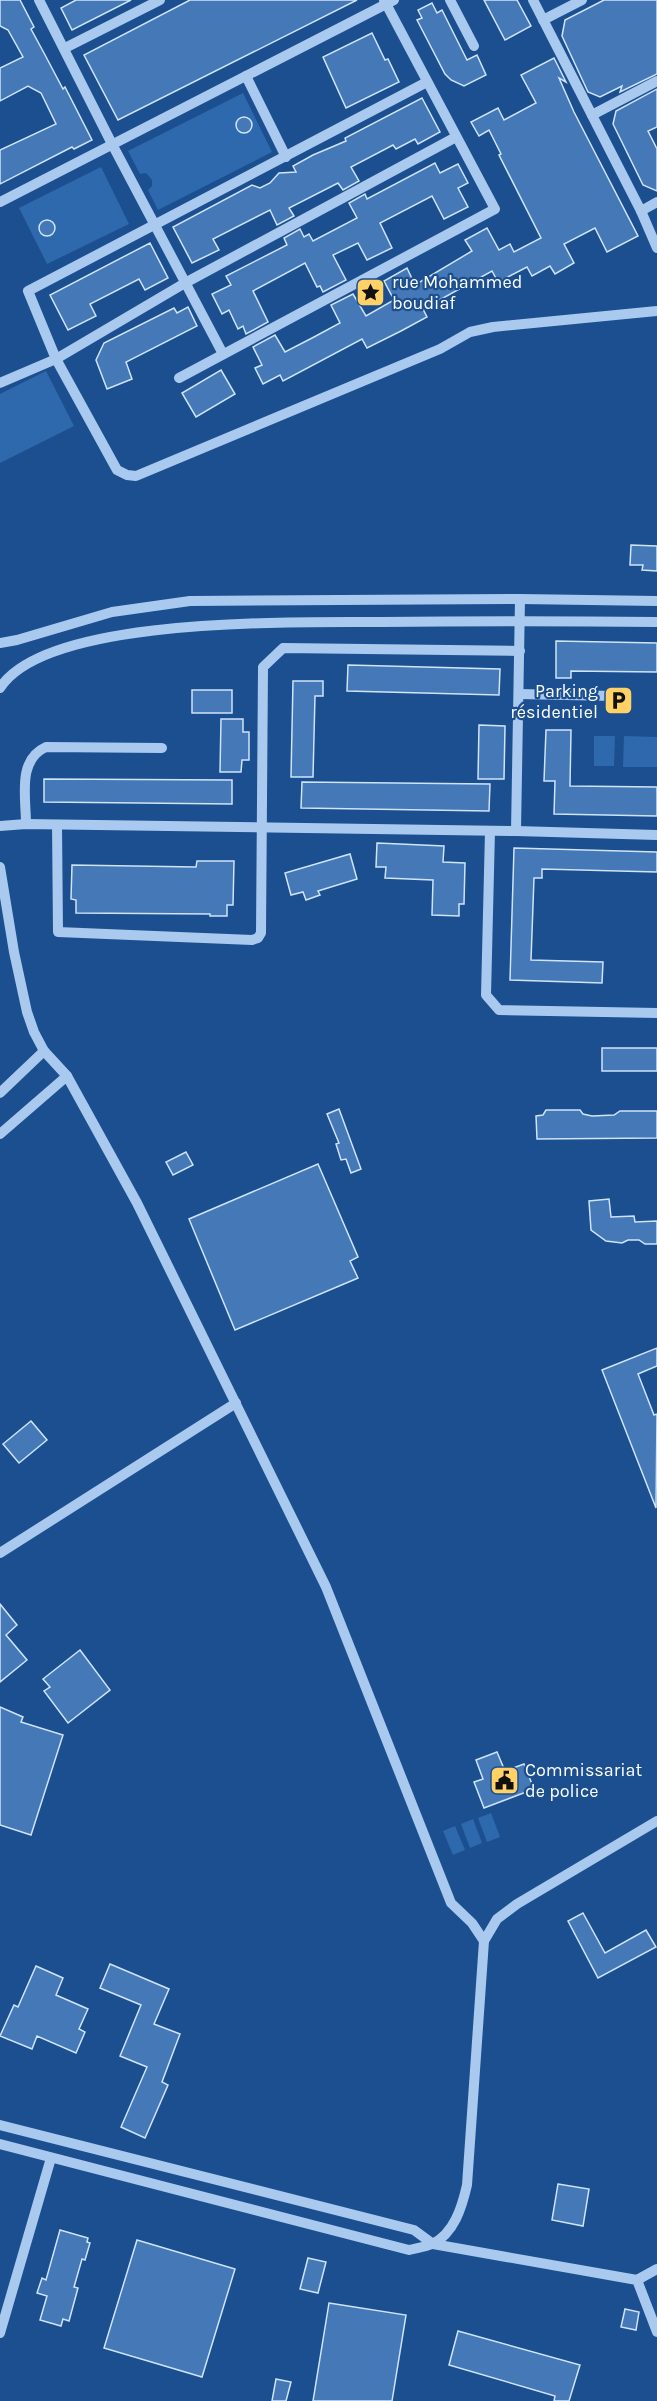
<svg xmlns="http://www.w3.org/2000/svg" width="657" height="2401" font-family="Karla,sans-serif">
<rect width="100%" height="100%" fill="#1b4f8f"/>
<g fill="#2e69ad">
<polygon points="243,93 272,152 158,210 148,190 152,186 152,180 146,173 140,174 128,151"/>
<polygon points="101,167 129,224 47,264 19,208"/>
<polygon points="46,371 74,426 0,463 0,394"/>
<polygon points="594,736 615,736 614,766 594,766"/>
<polygon points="624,736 657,737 657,767 623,767"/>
<polygon points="491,1813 500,1837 487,1842 478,1818"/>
<polygon points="473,1819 482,1843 470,1848 461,1824"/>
<polygon points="455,1826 465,1850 453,1855 443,1831"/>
</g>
<g fill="#4478b7" stroke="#cfe3fa" stroke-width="1.5">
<polygon points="0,0 20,0 34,27 31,29 44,53 63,89 65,87 92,140 74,149 72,147 0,184 0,150 56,124 41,93 28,86 0,101 0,68 23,57 8,30 0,26"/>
<polygon points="76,0 131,0 72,30 61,8"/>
<polygon points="190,0 357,0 118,120 84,55"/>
<polygon points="484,0 517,0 531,26 505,40"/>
<polygon points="604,0 657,0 657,74 620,92 622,86 600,97 588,92 562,36 565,20"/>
<polygon points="432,3 437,13 442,10 467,60 477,55 486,75 464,86 451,80 445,74 417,20 422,18 418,10"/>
<polygon points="372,33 385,60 388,59 399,82 346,108 323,57"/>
<polygon points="554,58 566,82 559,78 574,112 638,236 607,252 595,228 564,244 574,263 555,274 550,266 532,276 527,267 498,282 492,271 423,309 427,317 401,331 367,348 362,339 283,381 280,375 263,384 255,368 262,365 253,347 275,335 285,352 314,337 340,323 331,305 353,294 366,316 394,300 384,281 407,268 415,285 472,251 465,240 487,228 499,250 510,244 514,252 541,238 499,155 501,154 489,130 479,136 471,122 498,108 504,120 536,103 521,75"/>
<polygon points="657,89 657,127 648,131 657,149 657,191 643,185 613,124 616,111"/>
<polygon points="422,98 440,132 418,144 415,139 396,149 393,145 351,167 359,181 343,190 338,183 289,208 294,216 277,225 270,210 213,239 219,250 192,263 173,227 252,185 260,188 270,183 279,173 296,172 293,166 313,155 346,141 345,138"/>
<circle cx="244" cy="125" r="8"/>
<polygon points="435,163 440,173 458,164 468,183 458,188 468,207 444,219 432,196 380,223 392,248 367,260 358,243 333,255 346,280 323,292 320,286 317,287 305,263 253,291 268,322 246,334 243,326 238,329 229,310 222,314 212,294 231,285 226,276 287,245 284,238 300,229 304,237 309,234 313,241 357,218 349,203 365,194 367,199"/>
<circle cx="47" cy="228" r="8"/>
<polygon points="150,243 168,278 145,290 139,279 90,304 96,316 68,330 50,295"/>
<polygon points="188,307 197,326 126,362 132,379 107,389 96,360 104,343 174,308 177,313"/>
<polygon points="221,370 235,394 196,417 182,393"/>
<polygon points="631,545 657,546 657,571 642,570 643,565 630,565"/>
<polygon points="556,641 657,643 657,672 571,671 571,678 556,678"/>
<polygon points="348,665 500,669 499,695 347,691"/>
<polygon points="293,681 323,681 323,696 315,696 313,777 291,777"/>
<rect x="192" y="690" width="40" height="23"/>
<polygon points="221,719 243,719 243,732 249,732 249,760 242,760 241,772 220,772"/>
<polygon points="479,725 505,726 504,779 478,779"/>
<polygon points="546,730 571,730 570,786 657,787 657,816 554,814 555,781 544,781"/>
<polygon points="44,779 232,780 232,804 44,802"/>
<polygon points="302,782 490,784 489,811 301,808"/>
<polygon points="377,843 444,846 443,862 465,863 464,904 459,904 459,916 432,915 433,880 385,878 386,867 376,867"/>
<polygon points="514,848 657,852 657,872 542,869 542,878 534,878 531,960 603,962 602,983 510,980"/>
<polygon points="350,854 357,879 318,891 320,895 306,900 303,892 291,895 285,873"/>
<polygon points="197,861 234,861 233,905 227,905 227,916 210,916 210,914 76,913 76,900 71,899 72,865 196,867"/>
<rect x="602" y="1048" width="55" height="23"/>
<polygon points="339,1109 361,1169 351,1173 346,1159 341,1160 336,1144 339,1143 327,1114"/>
<polygon points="546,1110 580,1110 583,1114 592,1116 614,1115 620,1111 657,1111 657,1138 537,1139 536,1116 543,1115"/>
<polygon points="186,1152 193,1165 173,1175 166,1162"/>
<polygon points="318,1164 358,1257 350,1261 358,1278 235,1330 189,1219"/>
<polygon points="609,1199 611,1217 634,1216 635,1222 657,1221 657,1244 645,1244 639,1240 628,1240 622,1243 606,1241 591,1230 589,1201"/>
<polygon points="657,1348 657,1366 638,1374 654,1415 657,1414 656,1508 602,1370"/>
<polygon points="31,1421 47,1440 19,1463 3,1444"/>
<polygon points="0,1604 17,1625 6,1635 27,1660 0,1682"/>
<polygon points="80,1650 110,1690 68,1723 44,1691 50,1687 43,1679"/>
<polygon points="0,1707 23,1717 21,1722 63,1735 31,1835 0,1825"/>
<polygon points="497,1752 505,1771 524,1764 534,1789 484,1808 474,1782 483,1779 476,1760"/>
<polygon points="583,1913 605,1953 646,1930 656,1947 598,1978 568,1921"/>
<polygon points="110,1964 169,1989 154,2024 180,2034 162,2082 168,2085 145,2138 121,2127 147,2067 120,2056 141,2005 100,1988"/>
<polygon points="36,1966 63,1978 56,1995 88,2009 79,2029 85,2032 76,2053 37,2036 32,2049 0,2036 14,2005 18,2007"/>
<polygon points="558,2184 589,2189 583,2226 552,2220"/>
<polygon points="60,2230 88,2238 87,2242 90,2243 85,2260 82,2259 74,2287 78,2288 69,2321 63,2319 61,2326 40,2320 47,2296 37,2293 42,2278 46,2280"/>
<polygon points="137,2240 235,2269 202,2377 104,2348"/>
<polygon points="308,2258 326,2262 318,2293 300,2289"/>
<polygon points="329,2303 406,2315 392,2401 313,2401"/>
<polygon points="625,2309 639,2312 636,2330 621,2327"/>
<polygon points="458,2331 580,2365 569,2401 554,2401 555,2396 449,2365"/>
<polygon points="276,2379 291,2382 286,2401 272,2401"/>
</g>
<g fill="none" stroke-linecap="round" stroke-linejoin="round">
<g stroke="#a9c9ee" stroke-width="10">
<polyline points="39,0 112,144 223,354"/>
<polyline points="450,0 474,46"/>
<polyline points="533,0 641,211 657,248"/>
<polyline points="543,20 582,0"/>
<polyline points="65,48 160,0"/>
<polyline points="246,76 286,157"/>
<polyline points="427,82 28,291 56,359 117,470 127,475 136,476 440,349 470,332 493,327 657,311"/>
<polyline points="592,115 657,81"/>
<polyline points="0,202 394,0"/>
<polyline points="641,211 657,202"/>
<polyline points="179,378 495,209 384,0"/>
<polyline points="0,383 56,359 185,283 456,137"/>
<polyline points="0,643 17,640 112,612 190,601 520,599 657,601"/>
<path d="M0,688C47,615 299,623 380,622C472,621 565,621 657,622"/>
<polyline points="519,694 613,696"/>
<path d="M26,824C26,797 17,760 46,747L162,748"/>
<polyline points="57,825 58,932 252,940 258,938 261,933 263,667 283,648 520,651"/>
<polyline points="0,826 26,824 516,831 657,835"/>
<polyline points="490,831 486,995 499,1010 657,1013"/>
<polyline points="516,831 520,599"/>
<polyline points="0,867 14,952 27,1012 34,1032 44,1051 67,1076 137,1203 326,1587 451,1903 472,1923 484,1941"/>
<polyline points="0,1093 44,1051"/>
<polyline points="0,1134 67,1076"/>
<polyline points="0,1553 236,1403"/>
<polyline points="0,2125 414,2230 433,2244 637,2280 657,2332"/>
<path d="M0,2144L409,2250C416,2248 425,2247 432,2244C454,2234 462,2207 467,2185L484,1941L497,1919L517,1904L657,1821"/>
<polyline points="637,2280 657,2269"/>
<polyline points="0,2333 51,2158"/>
</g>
</g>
<defs>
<symbol id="sight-square" viewBox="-11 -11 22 22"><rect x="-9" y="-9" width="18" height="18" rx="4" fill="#ffd166" stroke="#1b4f8f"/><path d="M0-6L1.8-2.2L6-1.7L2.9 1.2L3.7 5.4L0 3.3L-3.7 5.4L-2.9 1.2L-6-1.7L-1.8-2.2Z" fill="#111"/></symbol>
<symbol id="parking-square" viewBox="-11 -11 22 22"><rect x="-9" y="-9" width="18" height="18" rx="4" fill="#ffd166" stroke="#1b4f8f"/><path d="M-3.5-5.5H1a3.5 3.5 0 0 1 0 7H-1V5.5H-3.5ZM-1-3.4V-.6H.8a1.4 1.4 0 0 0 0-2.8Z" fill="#111"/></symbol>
<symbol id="civic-square" viewBox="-11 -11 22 22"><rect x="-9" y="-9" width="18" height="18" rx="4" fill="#ffd166" stroke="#1b4f8f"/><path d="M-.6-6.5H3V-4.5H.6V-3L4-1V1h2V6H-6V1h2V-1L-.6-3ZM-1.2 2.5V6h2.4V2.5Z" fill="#111"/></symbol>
</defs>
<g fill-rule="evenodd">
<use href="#sight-square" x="354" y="276" width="33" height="33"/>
<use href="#parking-square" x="602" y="684" width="33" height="33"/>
<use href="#civic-square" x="488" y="1764" width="33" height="33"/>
</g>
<g text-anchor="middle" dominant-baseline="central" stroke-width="4.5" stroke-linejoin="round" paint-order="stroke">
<g font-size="18" fill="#fff" stroke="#1b4f8f" text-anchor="start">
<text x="392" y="282">rue Mohammed<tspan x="392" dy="21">boudiaf</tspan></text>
<text x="598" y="691" text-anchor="end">Parking<tspan x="598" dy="21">résidentiel</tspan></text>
<text x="525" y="1770">Commissariat<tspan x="525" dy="21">de police</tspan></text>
</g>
</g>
</svg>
